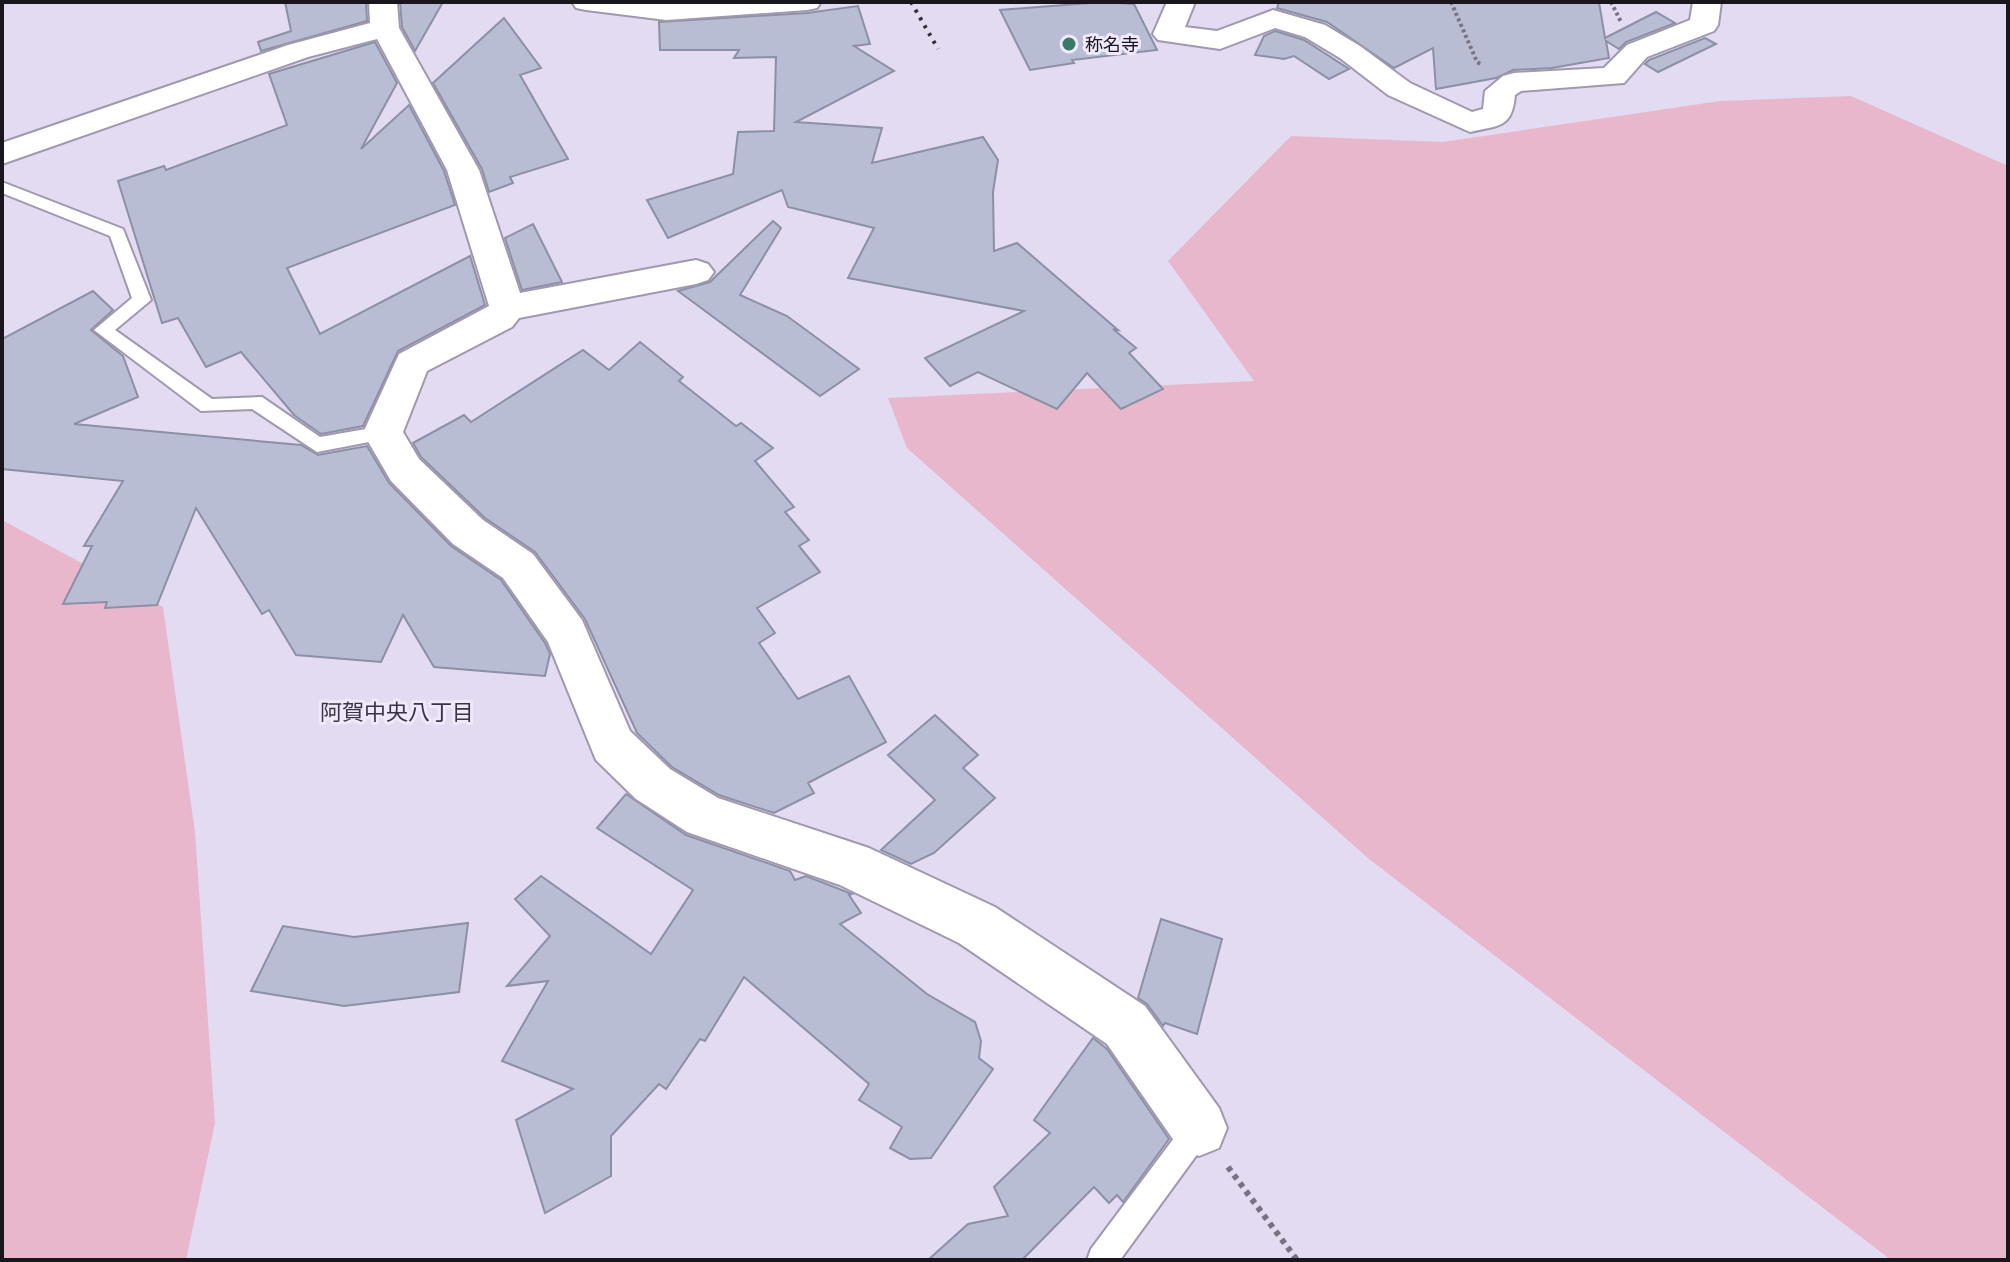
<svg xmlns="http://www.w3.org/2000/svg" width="2010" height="1262" font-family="Roboto,'Noto Sans JP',sans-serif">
<rect width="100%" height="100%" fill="#e3dbf2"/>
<g fill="#e9b7cb">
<polygon points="1851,96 2008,166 2008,1260 1891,1260 1369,859 907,448 888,398 1254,381 1168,261 1291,136 1443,142 1720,101"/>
<polygon points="2,520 163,607 195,832 215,1123 186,1260 2,1260"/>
</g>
<g fill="#b8bdd4" stroke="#8b90a6" stroke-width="2">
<polygon points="285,2 366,2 367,21 261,51 258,42 291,31"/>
<polygon points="400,2 443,2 415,51 402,27"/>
<polygon points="1103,2 1134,4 1157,50 1072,60 1074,63 1030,70 1000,10"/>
<polygon points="1279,2 1599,2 1605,38 1656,12 1675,23 1626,42 1619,49 1606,41 1609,58 1552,68 1513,70 1496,78 1436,89 1433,48 1394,68 1327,22 1277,8"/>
<polygon points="858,6 870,44 854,46 894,71 796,122 882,128 872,163 983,137 998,160 993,192 994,251 1017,243 1118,330 1113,329 1136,348 1129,353 1163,389 1121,409 1087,373 1057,409 978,372 950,386 925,358 1024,311 848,278 874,228 788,207 782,190 668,238 647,200 733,174 738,132 774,131 776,57 734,58 739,50 660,50 659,22 807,13"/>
<polygon points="504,18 541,68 520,75 568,159 510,177 513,183 489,192 482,169 433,83"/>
<polygon points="1275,31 1304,40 1349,69 1329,79 1294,56 1284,59 1255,55 1264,36"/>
<polygon points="1705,38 1716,44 1658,72 1645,64 1649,60"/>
<polygon points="375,42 397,83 361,149 409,105 444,171 455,205 287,268 320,334 470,256 485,305 398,351 363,426 321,434 294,415 241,352 206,367 178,318 162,323 118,181 164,166 166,170 287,125 269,74"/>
<polygon points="773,221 781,228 740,295 787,316 859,369 820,396 678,291 710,282"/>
<polygon points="533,224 562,282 522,290 505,238"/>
<polygon points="93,291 113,310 91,330 123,356 138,397 74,424 301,445 318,455 367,446 389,483 451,546 501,580 545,643 550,654 545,676 434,667 403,615 381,662 296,655 269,610 262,614 196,508 157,605 105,608 107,602 63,604 92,546 84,546 123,481 2,469 2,339"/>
<polygon points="640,342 683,377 679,381 736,426 741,423 773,448 755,461 794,507 785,512 809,540 799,546 820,572 757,608 775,633 759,643 798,699 849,676 886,742 808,783 814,793 774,813 719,795 672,767 637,733 585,619 535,552 485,518 421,457 413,443 464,415 471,422 583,350 609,370"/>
<polygon points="935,715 978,755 963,768 995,798 934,853 911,864 881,850 935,800 888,755"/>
<polygon points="626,794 686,835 790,871 795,880 806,876 852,894 849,895 861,913 840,924 927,994 975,1022 981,1041 979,1058 993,1069 931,1158 910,1159 890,1148 902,1127 859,1100 869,1084 744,977 705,1041 700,1039 666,1089 659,1084 611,1136 611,1176 545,1213 516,1120 573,1089 502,1061 548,981 507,986 550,936 515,899 541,876 651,954 693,890 597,828"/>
<polygon points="1161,919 1222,939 1197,1034 1165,1023 1163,1026 1147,1004 1138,998"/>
<polygon points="468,923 459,992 344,1006 251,991 283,926 354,937"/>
<polygon points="1093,1038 1107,1049 1169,1139 1123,1202 1117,1195 1109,1203 1094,1187 1022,1260 928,1260 968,1224 1008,1216 994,1187 1050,1133 1034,1120"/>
</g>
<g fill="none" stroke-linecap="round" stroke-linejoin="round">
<defs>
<g id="lane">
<polygon points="2,182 123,229 151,300 115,330 212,399 262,397 320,437 383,426 390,428 393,433 390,438 317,452 252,409 201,411 94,330 132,298 110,236 2,193"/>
<polygon points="1199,1114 1209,1118 1213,1128 1209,1138 1120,1260 1087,1260 1091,1249 1189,1118"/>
</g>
<g id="street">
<polygon points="369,2 397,2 399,28 479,170 520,293 696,260 708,264 714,272 708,280 696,284 519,318 512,327 427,371 403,432 419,459 483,520 533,554 582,620 630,731 670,769 718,798 869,848 995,907 1145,1006 1219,1108 1227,1128 1219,1148 1199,1156 1179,1148 1107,1044 959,943 840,885 687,832 636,799 596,760 548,642 503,578 453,544 391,481 363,433 399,354 489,306 447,170 377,39 308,57 2,164 2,143 288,45 370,23"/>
<polygon points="572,2 821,2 817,8 807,10 666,20 586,10 576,8"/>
<path d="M1167,2H1195L1185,27L1217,31L1273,10L1325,25L1360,46L1410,83L1472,112L1483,109L1485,91L1503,76L1514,73L1604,68L1627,45L1690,20L1693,2H1721L1718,25L1714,31L1647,57L1624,83L1521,91L1515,95C1512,128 1500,125 1470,132L1388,95L1340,58L1305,37L1275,28L1220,49L1158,40L1153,34Z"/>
</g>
</defs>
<use href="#lane" stroke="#a098ae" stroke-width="4"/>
<use href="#street" stroke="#a098ae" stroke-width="4"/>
<g stroke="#787382" stroke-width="4" stroke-dasharray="3 3" stroke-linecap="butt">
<polyline points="1451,2 1477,62 1482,65"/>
<polyline points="1611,2 1621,22"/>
</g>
<polyline stroke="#787382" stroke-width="6" stroke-dasharray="5 5" stroke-linecap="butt" points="1228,1167 1297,1260"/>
<use href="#lane" fill="#fff" fill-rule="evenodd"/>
<use href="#street" fill="#fff" fill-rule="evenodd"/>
<polyline stroke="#34303a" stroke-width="4" stroke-dasharray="3 6" stroke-linecap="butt" points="911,2 938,49"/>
</g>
<circle fill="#397967" stroke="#efe9fb" stroke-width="3" cx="1069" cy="44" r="8"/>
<g text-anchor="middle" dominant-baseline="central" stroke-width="6" stroke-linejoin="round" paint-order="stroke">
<g font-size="18" fill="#19161e" stroke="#efe9fb" text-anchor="start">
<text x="1085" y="44">称名寺</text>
</g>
<g font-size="22" fill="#3a3446" stroke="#efe9fb">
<text x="397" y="712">阿賀中央八丁目</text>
</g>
</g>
<rect width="2010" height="1262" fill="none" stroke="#19161e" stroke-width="8"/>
</svg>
